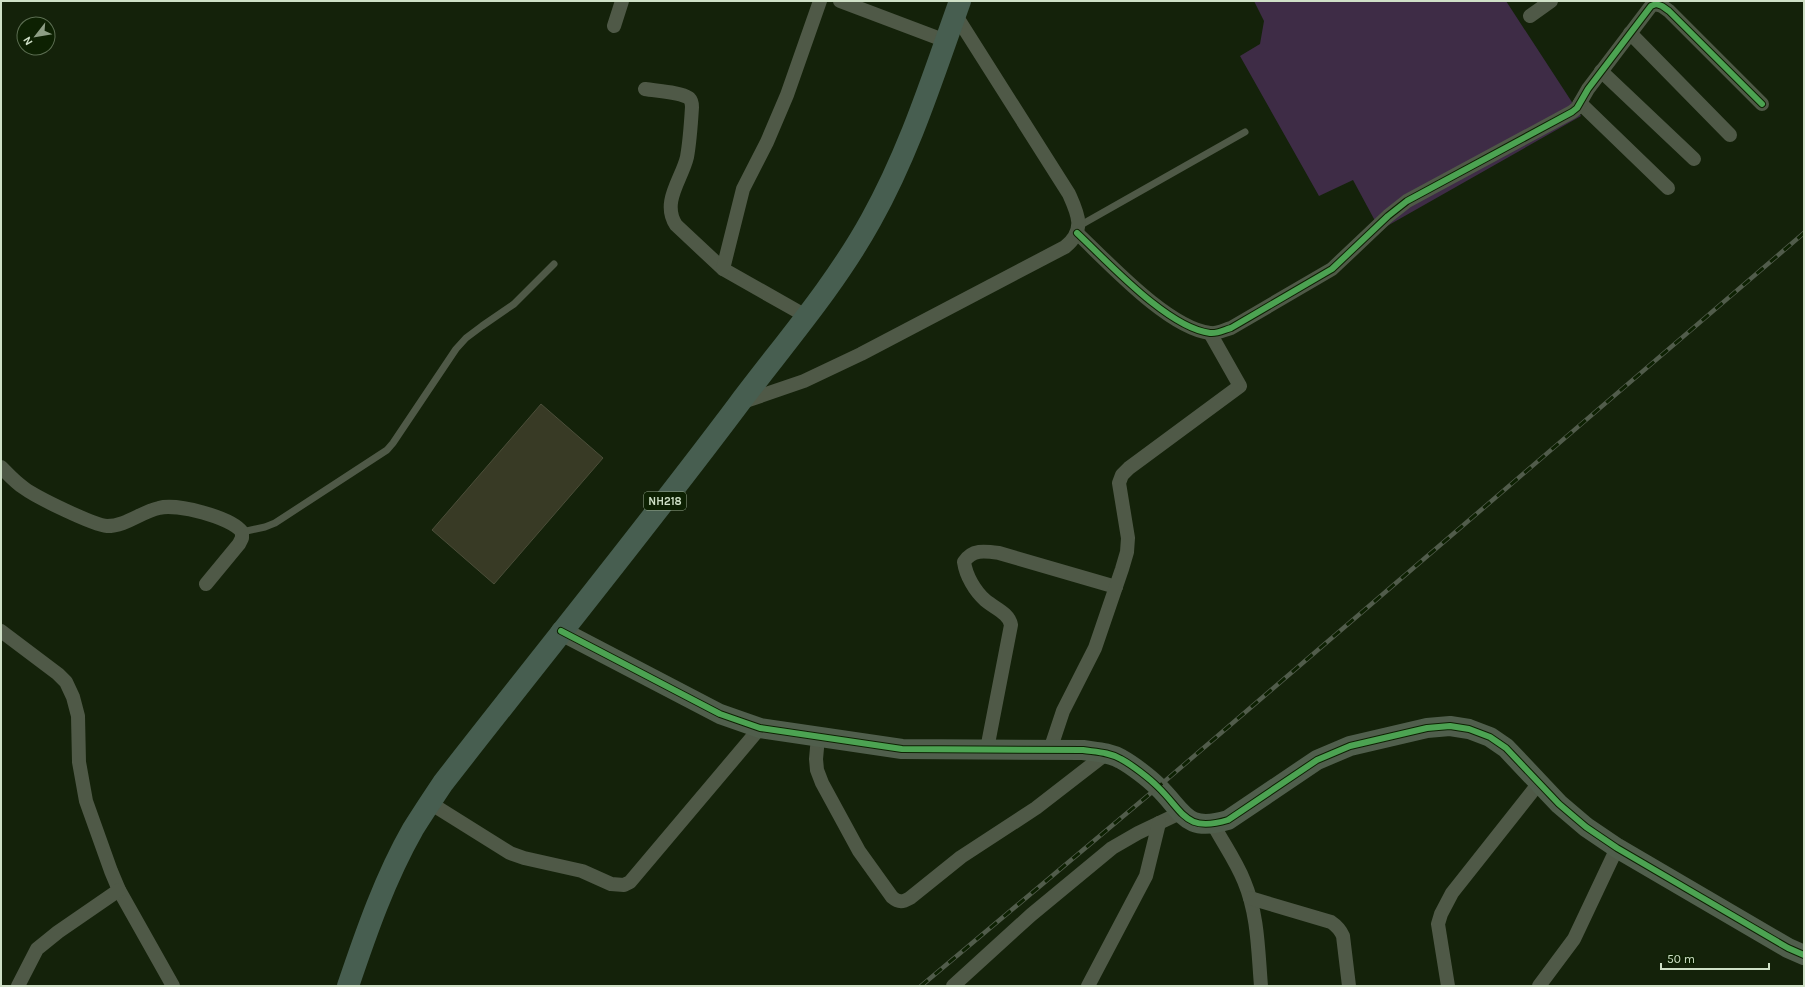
<svg xmlns="http://www.w3.org/2000/svg" width="1805" height="987" font-family="Karla,sans-serif">
<rect width="100%" height="100%" fill="#14220a"/>
<polygon fill="#3e2c46" points="1254,1 1506,1 1581,116 1380,230 1353,180 1319,196 1240,56 1260,44 1264,21"/>
<polygon fill="#383a25" stroke="#4b4e39" points="541,404 603,458 494,584 432,530"/>
<g fill="none" stroke-linecap="round" stroke-linejoin="round">
<g stroke="#4f5947" stroke-width="7">
<polyline points="1079,226 1245,132"/>
<polyline points="242,532 265,527 275,523 387,450 393,443 456,349 466,338 482,326 514,304 554,264"/>
</g>
<g stroke="#4f5947" stroke-width="14">
<polyline points="840,1 946,41"/>
<polyline points="1530,16 1551,1"/>
<polyline points="614,26 622,1"/>
<polyline points="1630,33 1730,135"/>
<polyline points="1601,71 1694,159"/>
<path d="M645,89C656,91 680,92 689,98C691,100 692,104 692,107C691,123 690,140 687,157C682,179 661,202 676,225L723,269L806,316"/>
<polyline points="1580,103 1668,188"/>
<path d="M1077,233C1108,262 1168,328 1210,333C1217,334 1224,330 1231,328L1332,269L1388,216L1407,201L1572,112L1577,108L1588,89L1651,6L1656,4L1662,6L1669,11L1762,104"/>
<polyline points="723,269 743,189 767,142 787,95 820,1"/>
<path d="M740,403L804,381L861,354L1065,247C1086,230 1078,214 1069,194L955,14"/>
<path d="M1,467C8,474 15,482 24,488C36,497 93,525 107,526C126,526 141,512 159,508C176,503 231,517 242,532V538L239,544L206,584"/>
<polyline points="1,631 58,674 66,682 73,697 78,716 79,762 86,801 111,871 119,890 173,986"/>
<path d="M818,737L816,759L817,770L822,783L859,851L892,897C899,903 903,902 910,898L961,857L1036,808L1107,753"/>
<path d="M987,749L1011,625C1009,613 994,608 985,600C975,591 966,576 964,562C972,549 985,551 999,553L1116,587"/>
<polyline points="1050,750 1063,711 1095,648 1122,569 1127,552 1128,538 1119,483 1122,475 1129,468 1240,386 1210,333"/>
<polyline points="430,803 510,853 524,858 582,871 611,884 624,885 630,882 760,728"/>
<path d="M1213,824C1223,843 1236,861 1244,881C1258,914 1258,950 1261,986"/>
<path d="M1250,898L1331,922C1337,926 1340,929 1343,936L1349,986"/>
<polyline points="18,986 37,949 58,932 119,890"/>
<polyline points="953,986 1031,915 1112,848 1138,833 1180,813"/>
<polyline points="1088,986 1146,876 1159,823"/>
<polyline points="1448,986 1438,924 1441,914 1452,893 1539,783"/>
<polyline points="1539,986 1574,939 1617,848"/>
</g>
<path stroke="#505e4c" stroke-width="20" d="M561,631L720,714L760,728L902,749L1083,750C1096,752 1109,752 1121,759C1132,765 1149,778 1158,787C1184,812 1185,833 1228,820L1317,760L1350,746L1427,728L1450,726L1469,729L1490,737L1506,748L1559,804L1586,827L1617,848L1788,948L1804,955"/>
<path stroke="#475e50" stroke-width="22" d="M348,986C366,933 385,878 413,829C423,813 433,798 443,783C541,657 642,533 738,405C783,345 834,287 871,220C910,150 933,76 960,1"/>
<defs>
<polyline id="rail" points="921,986 1158,787 1804,233"/>
</defs>
<use href="#rail" stroke="#515c4b" stroke-width="4.5"/>
<use href="#rail" stroke="#0d2102" stroke-width="3" stroke-dasharray="9" stroke-linecap="butt"/>
<defs>
<g id="cycleway">
<path d="M1077,233C1108,262 1168,328 1210,333C1217,334 1224,330 1231,328L1332,269L1388,216L1407,201L1572,112L1577,108L1588,89L1651,6L1656,4L1662,6L1669,11L1762,104"/>
<path d="M561,631L720,714L760,728L902,749L1083,750C1096,752 1109,752 1121,759C1132,765 1149,778 1158,787C1184,812 1185,833 1228,820L1317,760L1350,746L1427,728L1450,726L1469,729L1490,737L1506,748L1559,804L1586,827L1617,848L1788,948L1804,955"/>
</g>
</defs>
<use href="#cycleway" stroke="#0d2102" stroke-width="8"/>
<use href="#cycleway" stroke="#4ca352" stroke-width="6"/>
</g>
<g text-anchor="middle" dominant-baseline="central" stroke-width="3" stroke-linejoin="round" paint-order="stroke">
<rect fill="#0d2102" stroke="#95a78c" stroke-width="1" x="644" y="492" width="42" height="18" rx="3"/>
<g font-size="11" font-weight="bold" fill="#cfe0c7">
<text x="665" y="501">NH218</text>
</g>
</g>
<rect width="1805" height="987" fill="none" stroke="#cfe0c7" stroke-width="4"/>
<g transform="translate(36 36) rotate(239)"><circle r="19" fill="#0d2102" stroke="#5b6d51"/>
<path d="M0-3L7 15L0 10L-7 15Z" fill="#8e9e85"/>
<text y="-6" font-size="11" font-weight="bold" text-anchor="middle" fill="#cfe0c7">N</text>
</g>
<path d="M1661 963v6h108v-6" fill="none" stroke="#cfe0c7" stroke-width="2"/>
<text x="1667" y="963" font-size="12" fill="#cfe0c7" stroke="#0d2102" stroke-width="3" paint-order="stroke">50 m</text>
</svg>
